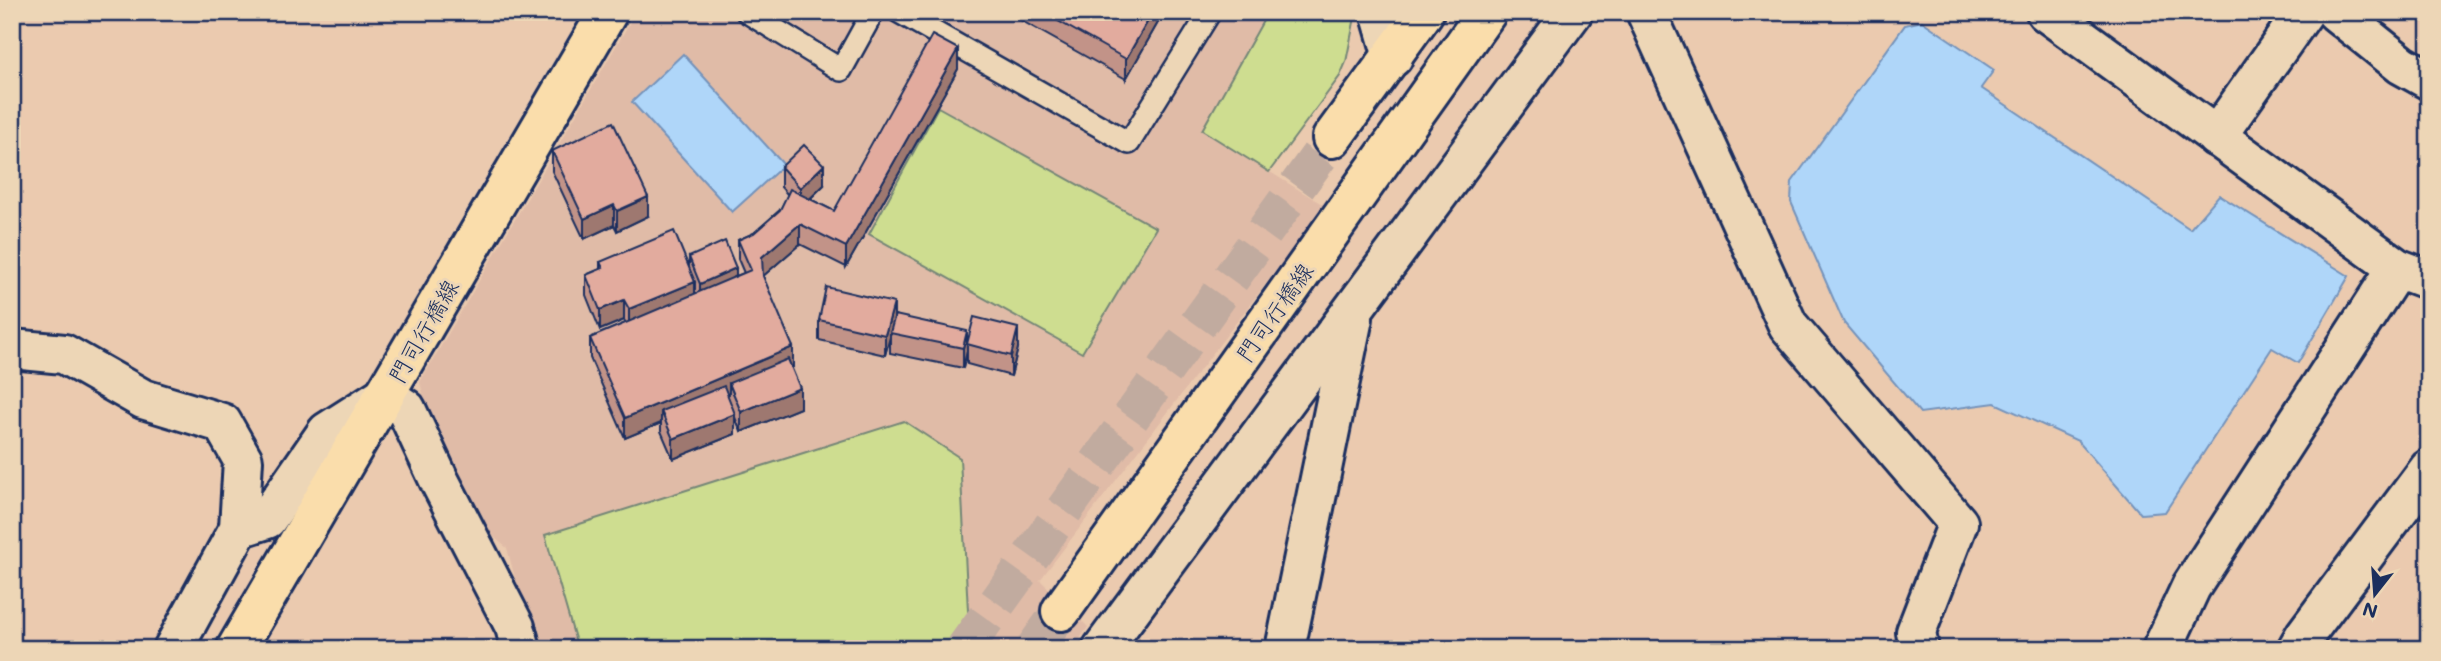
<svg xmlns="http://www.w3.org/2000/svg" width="2441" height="661" font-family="Mali,'Klee One',sans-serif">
<rect width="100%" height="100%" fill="#ebcaaf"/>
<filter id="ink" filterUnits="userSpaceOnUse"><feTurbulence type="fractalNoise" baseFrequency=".0143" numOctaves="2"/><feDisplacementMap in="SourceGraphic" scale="14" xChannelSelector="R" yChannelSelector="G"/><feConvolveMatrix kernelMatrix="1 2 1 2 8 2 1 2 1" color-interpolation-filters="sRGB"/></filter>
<g filter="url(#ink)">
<polygon fill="#e0bba7" points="636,12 1268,12 1202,130 1325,206 1040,580 1088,627 1073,649 534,649 507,548 471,518 433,434 420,382"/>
<g fill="#cedd90" stroke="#748677" stroke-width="2">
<polygon points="1268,12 1356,12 1346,62 1340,76 1269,172 1202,130"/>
<polygon points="938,107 1156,228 1082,353 869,234"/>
<polygon points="904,421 960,458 970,649 578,649 545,535"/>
</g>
<g fill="#afd6f9" stroke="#7493bb" stroke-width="2">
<polygon points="1922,21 1994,70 1981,88 2190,229 2219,195 2349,276 2298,363 2272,348 2165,512 2141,514 2078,441 1995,403 1920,413 1844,323 1791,202 1792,182 1905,25"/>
<polygon points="683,54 784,165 732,212 632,102"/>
</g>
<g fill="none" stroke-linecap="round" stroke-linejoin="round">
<g stroke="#c1ab9f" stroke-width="38" stroke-dasharray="38 19" stroke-linecap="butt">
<polyline points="964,649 1332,138"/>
<polyline points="1034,649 1061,611"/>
</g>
<defs>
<g id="service">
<polyline points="747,12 841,70 873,12"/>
<polyline points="899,12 1129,143 1210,12"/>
</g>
<g id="minor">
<polyline points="1380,12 1393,57"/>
<polyline points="1646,12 1788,325 1958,523 1916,632 1919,649"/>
<polyline points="2336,12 2402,65 2429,80"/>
<polyline points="2216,137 2304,12"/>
<polyline points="12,349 64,354 143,399 222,423 243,460 239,528 173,649"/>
<polyline points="239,528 267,519 327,432 385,395 406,409 439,480 515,627 521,649"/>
<polyline points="1102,649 1573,12"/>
<polyline points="1285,649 1353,318"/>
<polyline points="2162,649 2191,587 2397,268"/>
<polyline points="2297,649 2305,635 2429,469"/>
</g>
<polyline id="tertiary" points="2046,12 2397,268 2429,280"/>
<g id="primary">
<polyline points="1332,138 1424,12"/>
<polyline points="1061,611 1487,12"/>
<polyline points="236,649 608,12"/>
</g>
</defs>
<use href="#service" stroke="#1b2f5e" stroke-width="26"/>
<use href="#minor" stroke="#1b2f5e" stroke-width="44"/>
<use href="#tertiary" stroke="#1b2f5e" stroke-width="44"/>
<use href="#primary" stroke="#1b2f5e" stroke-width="44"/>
<use href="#service" stroke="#edd6b6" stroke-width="21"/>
<use href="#minor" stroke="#edd6b6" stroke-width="38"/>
<use href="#tertiary" stroke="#edd6b6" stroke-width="38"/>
<use href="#primary" stroke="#faddab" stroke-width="38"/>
</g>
<g fill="#c29388" stroke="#1b2f5e" stroke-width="2">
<polygon points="1006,12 1164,12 1126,79"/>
<polygon points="1245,12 1260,12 1257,18"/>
<polygon points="958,69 846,267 800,244 763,276 793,367 791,368 800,408 741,432 735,417 735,434 673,459 661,431 661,423 625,438 590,358 590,338 626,323 624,320 600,330 586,295 586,275 600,269 600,262 689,269 689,257 736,276 744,273 738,259 738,240 754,233 780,210 788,195 781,187 781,167 824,185 810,199 834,211"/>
<polygon points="552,151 648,216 617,231 614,225 584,239 552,171"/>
<polygon points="894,318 967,344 1018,348 1011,376 967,364 967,351 963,368 890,353 890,337 885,355 819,340 819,320"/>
</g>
<g fill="#9e786f" stroke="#1b2f5e" stroke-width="2">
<polygon points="1153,12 1164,12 1126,79 1126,59"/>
<polygon points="958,49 958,69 846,267 846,247"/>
<polygon points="824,165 824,185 800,208 800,188"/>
<polygon points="648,197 648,216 617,231 617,211"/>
<polygon points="614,205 614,225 584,239 584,219"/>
<polygon points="800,224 800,244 762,277 762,257"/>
<polygon points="736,268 736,288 700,304 700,284"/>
<polygon points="695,282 695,302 629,329 629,309"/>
<polygon points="624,300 624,320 600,330 600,310"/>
<polygon points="894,303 894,322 890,333 890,337 885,355 885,335"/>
<polygon points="1018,328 1018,348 1011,376 1011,356"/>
<polygon points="967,331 967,351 963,368 963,348"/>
<polygon points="793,347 793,367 733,393 729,383 729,394 666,421 661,411 661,423 625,438 625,418"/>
<polygon points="800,388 800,408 741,432 741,412"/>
<polygon points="735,414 735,434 673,459 673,439"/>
</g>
<g fill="#e2ab9e" stroke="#1b2f5e" stroke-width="2">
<polygon points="1042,12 1153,12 1126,59"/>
<polygon points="932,35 958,49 846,247 800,224 762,257 763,276 793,347 625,418 590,338 751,270 738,240 754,233 780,210 790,189 834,211"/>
<polygon points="613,122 648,197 617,211 614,205 584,219 552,151"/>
<polygon points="804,145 824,165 800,188 781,167"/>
<polygon points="674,231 695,282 629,309 624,300 600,310 586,275 603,268 600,262"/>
<polygon points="725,241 736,268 700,284 689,257"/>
<polygon points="826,287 894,303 885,335 819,320"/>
<polygon points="895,315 967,331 963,348 890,333"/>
<polygon points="974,317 1018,328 1011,356 967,344"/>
<polygon points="788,359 800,388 741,412 729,383"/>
<polygon points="724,386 735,414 673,439 661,411"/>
</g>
</g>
<g text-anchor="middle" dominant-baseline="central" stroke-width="6" stroke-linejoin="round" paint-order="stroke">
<g font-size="23" fill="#1b2f5e" stroke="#edd6b6">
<text transform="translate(1274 312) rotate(-55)">門司行橋線</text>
<text transform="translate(423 331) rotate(-60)">門司行橋線</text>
</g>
</g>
<rect width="2441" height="661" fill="none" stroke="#edd6b6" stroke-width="42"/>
<rect x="21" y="21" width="2399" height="619" fill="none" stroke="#1b2f5e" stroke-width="2.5" filter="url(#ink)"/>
<g transform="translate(2375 594) rotate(197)" stroke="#edd6b6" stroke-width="5" paint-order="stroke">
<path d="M0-5L12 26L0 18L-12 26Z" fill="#1b2f5e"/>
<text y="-10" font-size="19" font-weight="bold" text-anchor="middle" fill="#1b2f5e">N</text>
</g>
</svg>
